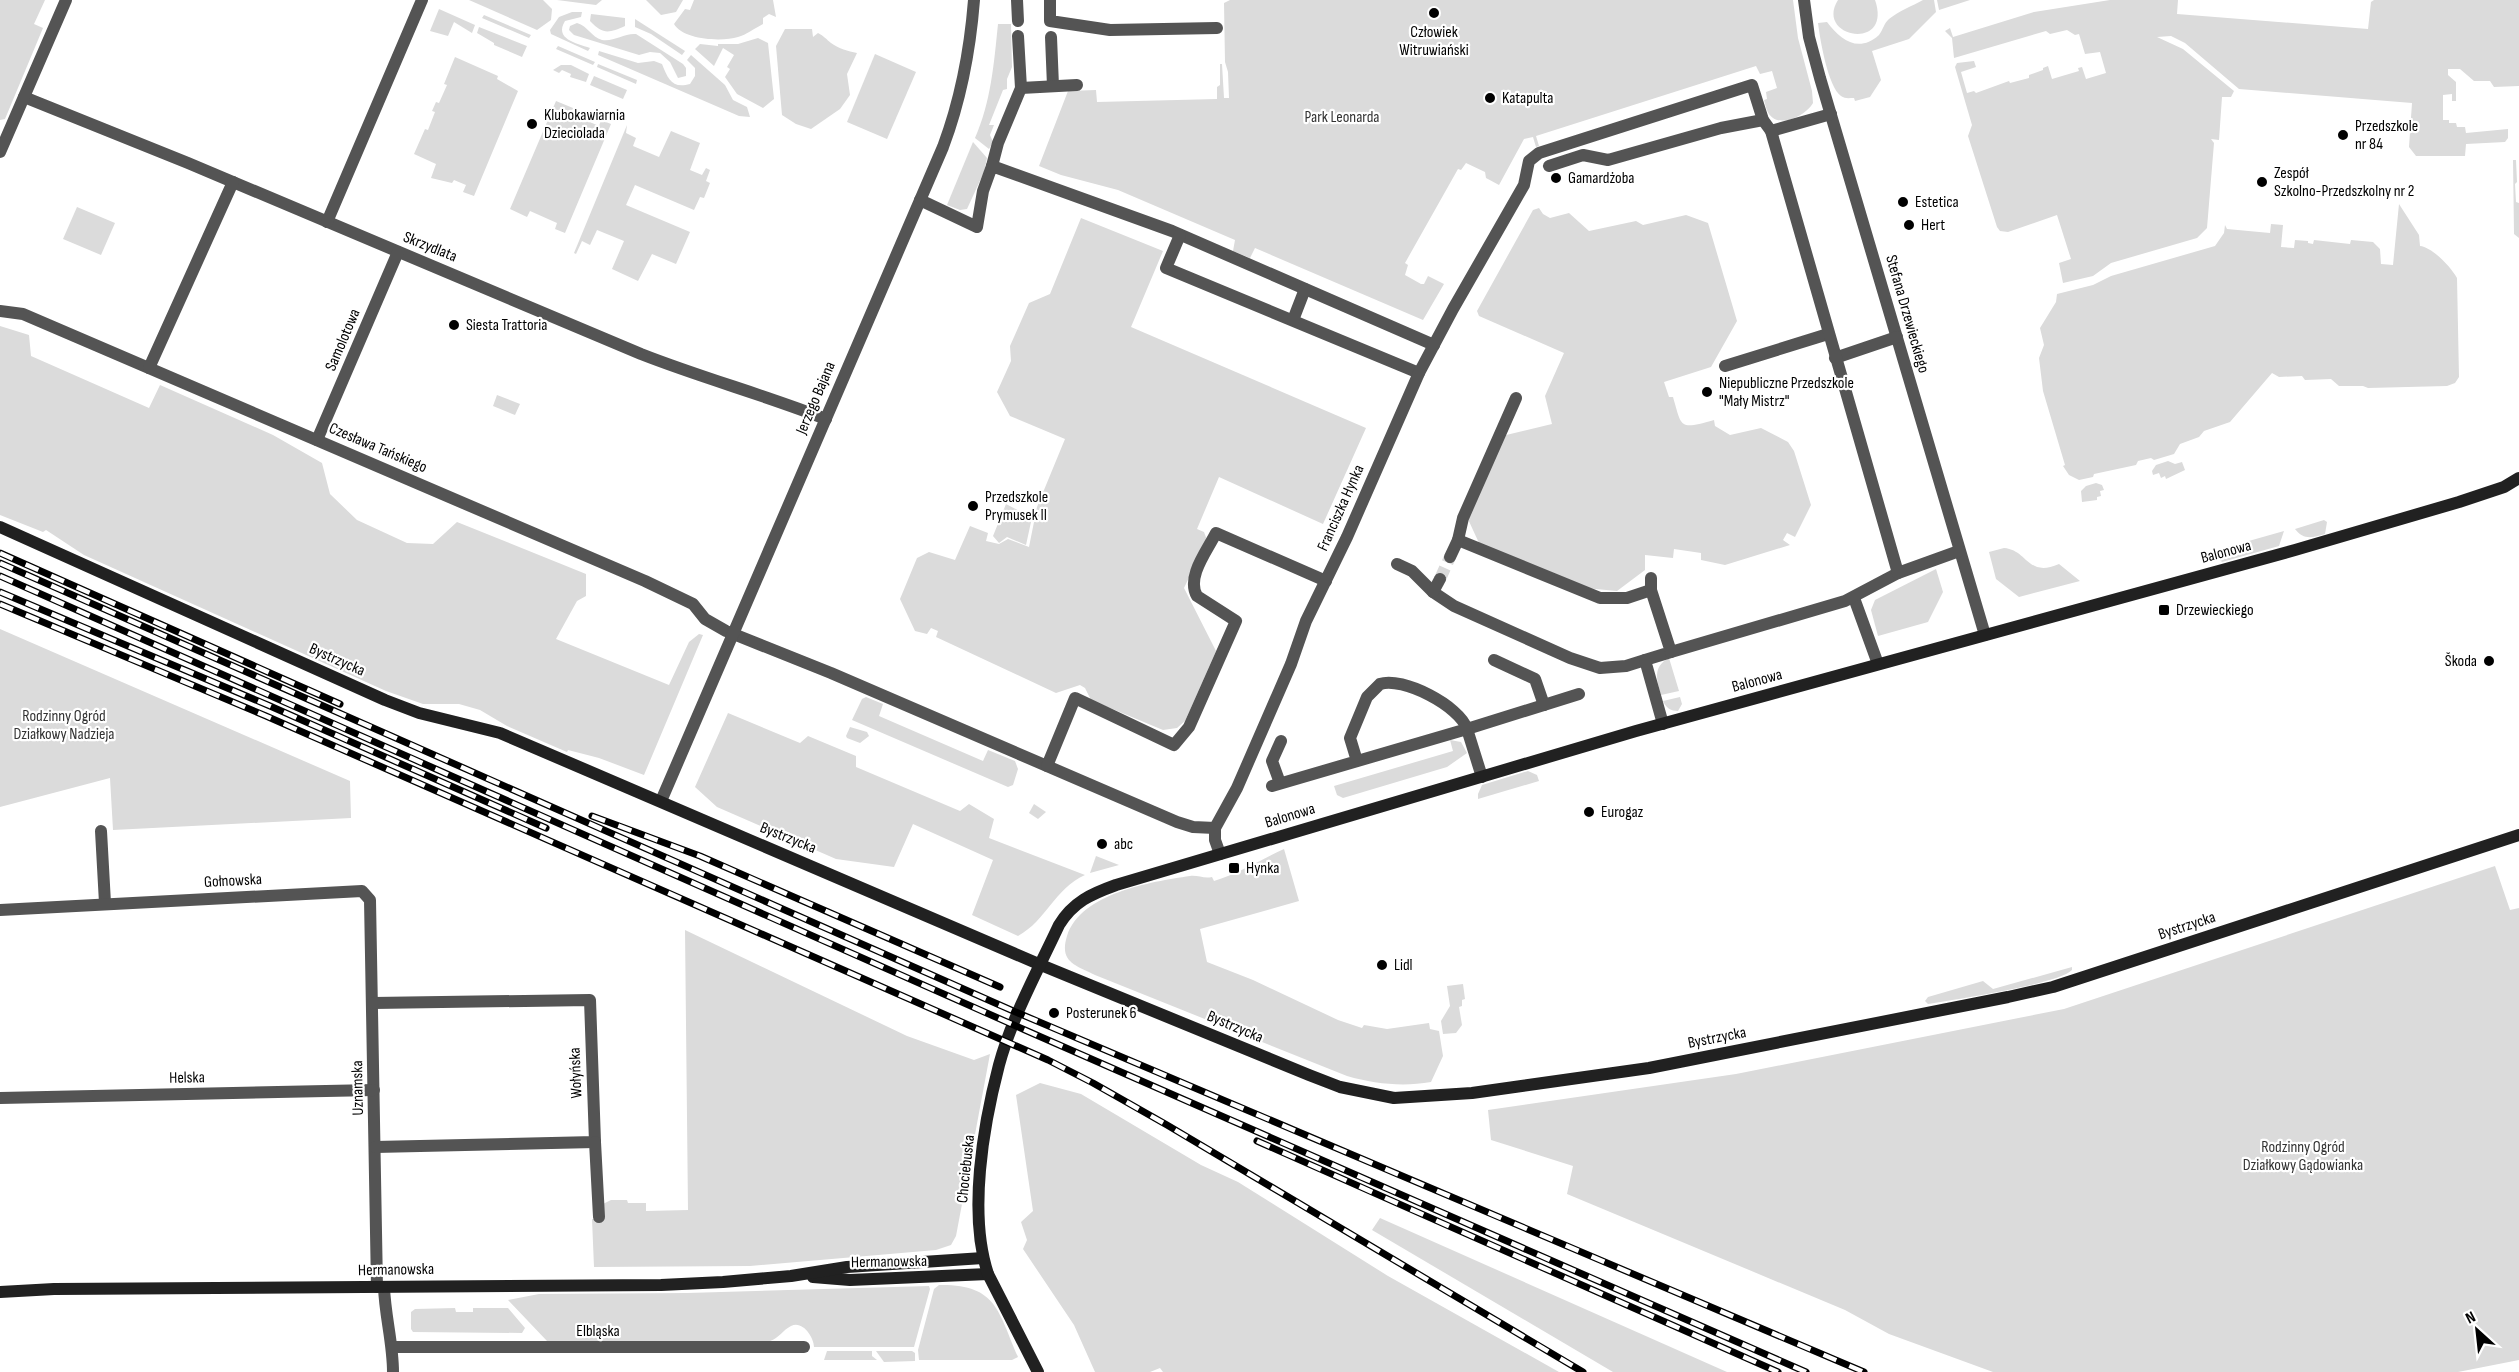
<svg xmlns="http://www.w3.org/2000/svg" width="2519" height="1372" font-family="'Sofia Sans Condensed',sans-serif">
<rect width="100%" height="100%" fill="#fff"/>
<g fill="#dbdbdb">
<polygon points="0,0 45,0 34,24 43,28 5,119 0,120"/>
<polygon points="469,0 543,0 552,9 551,20 537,30"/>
<polygon points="557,0 602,0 596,5"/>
<polygon points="646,0 683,0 676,12 661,15"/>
<path d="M694,0H773L776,17L769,14L763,18V24C755,28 746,35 738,37C722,42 683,40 674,24L685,9L690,10Z"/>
<path d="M1230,0H1793L1798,38L1812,91L1813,103C1807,114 1785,126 1773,118C1767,114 1766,107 1764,100L1767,99L1766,92L1777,88L1772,71L1760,74L1756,66L1536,136L1539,146L1536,147L1533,137L1524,139L1499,185L1486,178L1485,172L1466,163L1461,170L1458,169L1405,263L1408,265L1405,275L1421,284H1424L1428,276L1444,284L1423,320L1255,248L1250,258L1233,251L1235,240L1118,190L1061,175L1039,166L1068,91L1096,90L1097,102L1217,99V87L1220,85V64H1222L1224,98H1229L1228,72L1225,62L1224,3Z"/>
<path d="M1838,0H1875C1893,52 1814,38 1838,0Z"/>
<path d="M1923,0H1934L1936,12L1909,39L1872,51L1881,80L1870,97L1855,101L1854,98C1849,98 1845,99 1841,96C1828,87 1820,39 1818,23L1827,22C1840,39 1858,54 1879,35C1883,30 1884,23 1889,19C1899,11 1912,6 1923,0Z"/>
<polygon points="1937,0 1970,0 1939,10"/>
<polygon points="2110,0 2178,0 2177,14 2368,29 2371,2 2374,0 2519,0 2519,86 2494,87 2490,81 2474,81 2460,69 2448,69 2448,75 2456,82 2456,101 2452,101 2452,94 2443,95 2443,120 2449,120 2449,123 2456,123 2457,127 2465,127 2466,133 2508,129 2508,138 2505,142 2466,144 2465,156 2416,156 2409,147 2412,103 2239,89 2185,43 2171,36 2157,37 2183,49 2234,91 2231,97 2222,97 2219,140 2211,139 2214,143 2207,228 2197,238 2111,263 2093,276 2063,283 2059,263 2071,259 2057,215 2008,232 2000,231 1997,227 1968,136 1972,125 1955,67 1957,63 1974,61 1976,67 1961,72 1967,93 1974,91 1976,93 2009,81 2010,83 2029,78 2029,75 2043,70 2043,68 2048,66 2052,79 2079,71 2078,68 2082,67 2086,79 2106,73 2100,52 2085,54 2079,34 2075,35 2067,30 2050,34 2046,31 1954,58 1952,38 1945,31 1950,28 1953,37 2034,12"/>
<polygon points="439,9 475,25 472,33 454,22 448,36 430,31"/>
<path d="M572,12H582L581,17L565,21C554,39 576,43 590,48L588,51L551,34L550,30L559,17Z"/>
<path d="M591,14L625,18V26C609,33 603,35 590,21Z"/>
<polygon points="484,15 531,35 529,38 482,18"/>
<polygon points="635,19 685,51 682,55 651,34 635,27"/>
<path d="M577,23C588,26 591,37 602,40C614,42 624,33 636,34L683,64L686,68V76L678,78L670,62L660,53L650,52L639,55L574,35L569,30L570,26Z"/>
<path d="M998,24H1011L1012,67L1007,79V89L1003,90L989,125H994L990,135L993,142L989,149L975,138C991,102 994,63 998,24Z"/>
<polygon points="479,27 527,46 522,57 494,45 494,43 477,33"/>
<path d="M785,29H812L813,37L818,33C824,36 826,39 831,43C839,49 848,51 857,53L847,74L850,95L840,109L811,129L796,124L782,115L776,46Z"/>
<polygon points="758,38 768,43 774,99 763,108 737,94 725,77 730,69 727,67 734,55 723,48 714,66 695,49 700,44 718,46 718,44 738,44"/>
<polygon points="558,46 595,62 593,65 556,49"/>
<path d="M599,51L638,63L654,61L662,64C668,79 672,89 690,84L695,76V68L687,60L691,55L725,85L733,100L747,107L750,117L739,116L598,55Z"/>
<polygon points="875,54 916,72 887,139 847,122"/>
<polygon points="455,57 498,76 497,79 518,91 474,196 463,192 466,185 454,180 452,183 431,178 436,164 414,154 425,129 428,130 435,112 432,111 436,102 439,103 447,85 444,84"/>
<polygon points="598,64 637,80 636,84 597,67"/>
<polygon points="561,65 571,65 589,74 586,82 570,77 571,74 562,70 559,73 553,70"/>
<polygon points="594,76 627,90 623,99 590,85"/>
<polygon points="556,101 573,108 571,114 599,126 601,120 611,124 565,233 555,229 557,223 530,211 527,217 510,209"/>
<polygon points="627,125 626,133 636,138 633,146 659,157 671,131 700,143 690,170 702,175 706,168 710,170 706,181 710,183 704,198 700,197 694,210 635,185 626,205 690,232 676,264 652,254 638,281 612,269 624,241 597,230 590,245 582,241 576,254 574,253"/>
<polygon points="973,142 987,158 984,172 967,209 960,210 947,205"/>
<polygon points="2513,160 2516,160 2517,182 2515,184 2516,202 2519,203 2519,238 2514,234"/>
<path d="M2399,204L2419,235L2420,246C2432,247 2451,267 2457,278L2459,377L2455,383L2447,386L2368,388L2363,386H2339L2331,379L2305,380L2302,376L2279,377L2272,373L2230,422L2204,431L2199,437L2180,444L2174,454L2154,460L2151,458L2138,461L2136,465L2094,474L2093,477L2079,480L2069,475L2063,466L2065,465L2043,391L2039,358L2044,345L2040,328L2056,302L2057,294L2093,285L2111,276L2215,246L2224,233L2225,225L2227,229L2270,233L2271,224L2283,225L2281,247L2294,248L2295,240L2308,241V243L2313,244L2314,240L2350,244L2351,240L2373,242L2380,249L2381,264L2393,265Z"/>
<polygon points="77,207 115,223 101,255 63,239"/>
<path d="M1539,208L1543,214L1550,218L1569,213L1589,231L1636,221L1643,225L1686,215L1708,223L1737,321L1711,367L1664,382L1669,397H1673C1682,428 1679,430 1714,420L1715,426L1730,435L1761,428L1788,442L1794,451L1811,505L1795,537L1787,533L1783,540L1790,545L1725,565L1701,560V553L1674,549L1673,558L1645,555V570L1617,591L1585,588L1479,543L1467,517L1502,436L1552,424L1545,396L1564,353L1479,316L1477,311L1533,210Z"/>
<polygon points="1081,218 1163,251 1131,327 1366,428 1323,524 1219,477 1197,529 1204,532 1207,540 1184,588 1216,651 1185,721 1177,728 1163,730 1091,700 1085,688 1080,685 1056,693 936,637 938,631 931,628 927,634 915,631 900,599 917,558 929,552 955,560 970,526 988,533 986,541 999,544 1008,539 1029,547 1037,507 1065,439 1010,416 997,392 1011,361 1010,346 1029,303 1050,294"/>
<polygon points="0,326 29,335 31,356 149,408 160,385 273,435 322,463 330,494 357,520 407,543 433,544 457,522 586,574 586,596 577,601 556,639 669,685 689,642 699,634 703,635 644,775 599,758 568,750 567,752 507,726 480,710 459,704 423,704 386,691 84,555 46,530 43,532 0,515"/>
<polygon points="497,395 520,404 515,415 493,406"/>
<polygon points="2168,461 2175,464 2182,462 2185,470 2166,479 2165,476 2161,478 2159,473 2153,475 2152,471 2156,465"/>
<polygon points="2096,483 2102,485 2104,490 2100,491 2101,496 2097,497 2097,500 2082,502 2081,491 2086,486"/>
<polygon points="1006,504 1029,516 1031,522 1026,545 1007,537 999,543 993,536"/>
<path d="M2324,520L2327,522L2325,534C2312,538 2303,540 2295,529Z"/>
<polygon points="2284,531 2279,546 2222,562 2214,554 2217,550"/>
<path d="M2004,548C2028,550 2027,578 2059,564L2080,581L2019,597L1996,579L1989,552Z"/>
<polygon points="1936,569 1943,592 1928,622 1878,636 1871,610 1875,600"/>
<polygon points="0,629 350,781 351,818 113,830 110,778 0,807"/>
<path d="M1669,658L1679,691L1661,695C1657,680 1652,667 1669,658Z"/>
<polygon points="866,697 883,704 879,716 983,761 988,750 1015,761 1018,769 1013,785 1008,787 852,720 862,699"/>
<path d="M1680,697L1682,704L1678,711C1671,711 1666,708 1663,701Z"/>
<path d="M728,713L800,743L808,736L856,756V767L960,811L969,804L994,819L989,838L1085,875C1054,889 1047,920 1018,936L972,915L993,860L913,824L894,867L836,859L717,807L695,787Z"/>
<polygon points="850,727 867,732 869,736 860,743 847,738 846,736"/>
<polygon points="1450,740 1461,742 1467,753 1447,767 1343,798 1337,795 1334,786 1453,751"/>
<polygon points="1528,771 1537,775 1539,781 1478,799 1478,794 1482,785"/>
<polygon points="1034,804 1046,812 1038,819 1029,813"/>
<path d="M1284,849L1299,901L1200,929L1207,962L1253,980L1338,1020L1362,1028L1364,1025L1387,1029L1429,1023L1430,1029L1439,1031L1443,1056L1431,1082C1403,1087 1375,1084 1347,1076L1095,975C1075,965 1059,962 1067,936C1081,893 1150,882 1190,876C1198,875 1204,879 1212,877L1214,881C1238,874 1260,860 1284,849Z"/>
<polygon points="1096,856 1119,865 1090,873"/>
<polygon points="2495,866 2510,910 2519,908 2519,1360 2458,1372 1993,1372 1889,1334 1845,1310 1567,1194 1573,1166 1491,1140 1488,1110 1736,1074 2064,1009"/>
<polygon points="685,930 907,1036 974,1060 990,1054 956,1236 951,1245 936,1250 750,1266 594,1267 592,1219 603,1219 603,1204 611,1200 627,1200 628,1203 646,1203 646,1211 688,1210"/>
<path d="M2072,967V970C2059,984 1953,1000 1928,1004L1925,1001L1928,997L1983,981L1993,989Z"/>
<polygon points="1463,984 1465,999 1462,1000 1462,1006 1459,1007 1462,1025 1456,1033 1443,1034 1441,1021 1450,1006 1447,986"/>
<polygon points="1040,1083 1081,1094 1201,1165 1238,1182 1388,1276 1559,1372 1163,1372 1160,1368 1150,1372 1095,1372 1074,1325 1023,1249 1027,1240 1021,1222 1033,1211 1016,1095"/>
<polygon points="1380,1218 1727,1372 1613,1372 1372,1230"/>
<path d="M939,1285C997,1284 998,1311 1018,1357L1012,1360H919L918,1350L934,1289Z"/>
<path d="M929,1286L930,1289L914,1347H814C814,1338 803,1320 791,1326C783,1330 779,1338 770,1341H547L508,1300L539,1294L687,1293Z"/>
<polygon points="455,1308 456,1312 473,1312 473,1308 508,1308 525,1328 522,1333 413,1332 411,1329 411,1312 415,1309"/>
<polygon points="827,1351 872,1351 872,1356 877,1360 824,1360"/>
<polygon points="876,1351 912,1351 915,1353 915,1361 884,1362"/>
</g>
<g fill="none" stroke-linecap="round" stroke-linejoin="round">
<polyline stroke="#d9d9d9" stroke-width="12" stroke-dasharray="12 6" stroke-linecap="butt" points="1440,579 1450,557"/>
<g stroke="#545454" stroke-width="12">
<polyline points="1017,0 1018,21"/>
<polyline points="1050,0 1050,21 1110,30 1217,28"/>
<polyline points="1804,0 1809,37 1820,78 1985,635"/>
<polyline points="1051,37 1053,86"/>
<polyline points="1021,88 1077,85"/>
<path d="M24,97L188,163L641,354C702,378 765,395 826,419"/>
<polyline points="1771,131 1831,114"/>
<polyline points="0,152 66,0"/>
<polyline points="992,166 998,143 1021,88 1018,36"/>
<polyline points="1549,166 1583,155 1608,160 1721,128 1763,120"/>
<polyline points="920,200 977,227 983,191 992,166 1172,231 1434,345"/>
<polyline points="327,222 422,0"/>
<polyline points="1180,235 1166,268 1419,373"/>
<polyline points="0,311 23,314 645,581 693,604 705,619 726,631 831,673 1177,822 1193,827 1215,828"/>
<polyline points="1293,320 1305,289"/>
<polyline points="1835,358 1897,337"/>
<polyline points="1725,366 1828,334"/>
<polyline points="149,368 233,182"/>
<polyline points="1516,398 1463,518 1458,540 1600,598 1627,598 1651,590"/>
<polyline points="317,440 398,252"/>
<polyline points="1450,557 1458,540"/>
<polyline points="1397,564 1412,571 1433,592 1454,606 1570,658 1600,668 1626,666 1645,660"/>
<polyline points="1651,578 1651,590 1671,652 1645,660 1663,724"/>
<polyline points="1433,592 1440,579"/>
<polyline points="1854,598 1878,664"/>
<polyline points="1671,652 1845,601 1898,573"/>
<polyline points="1494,660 1535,679 1544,705"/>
<path d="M1047,766L1075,698L1174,745L1189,727L1236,621L1197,596C1186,577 1207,551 1216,533L1326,581"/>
<polyline points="1482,777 1467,729 1579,694"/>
<polyline points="1280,783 1272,761 1281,741"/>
<path d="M1272,786L1467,729C1460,706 1402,676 1380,684L1367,697L1350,738L1357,761"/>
<path d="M661,801L943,147C961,99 970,51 974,0"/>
<polyline points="101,831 105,903"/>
<polyline points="1220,854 1215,840 1215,828 1237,788 1291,664 1306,621 1347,537 1419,373 1453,309 1524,185 1529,161 1539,153 1752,85 1763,120 1771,131 1898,573 1959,551"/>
<polyline points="0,910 362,891 370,900 377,1287"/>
<polyline points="373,1003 590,1000 595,1142 375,1147"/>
<polyline points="0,1098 374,1090"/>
<polyline points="595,1142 599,1217"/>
<path d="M384,1287C385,1316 393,1343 393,1372"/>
<polyline points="393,1347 804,1347"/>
</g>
<g stroke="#212121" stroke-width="12">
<polyline points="0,527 385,700 419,713 500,733 1041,965 1309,1075 1340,1087 1394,1098 1472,1093 1649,1068 2008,997 2053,987 2519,835"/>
<polyline points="813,1277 850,1280 988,1274"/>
<polyline points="0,1292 54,1289 661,1285 723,1282 791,1276 847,1267 983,1258"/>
<path d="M1038,1372L988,1274C968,1214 983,1126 999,1065C1012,1017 1038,970 1059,925C1073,902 1091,894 1116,885L1636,731L2295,550L2459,502L2504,487L2519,478"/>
</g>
<defs>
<g id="rail">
<polyline points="0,553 340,704"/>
<polyline points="0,563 1011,1010 1864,1372"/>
<polyline points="0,576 1025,1030 1806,1372"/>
<polyline points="0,592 270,706 546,828"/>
<polyline points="0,604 266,716 1048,1060 1093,1083 1167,1125 1583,1372"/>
<polyline points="592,816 700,856 1000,987"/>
<polyline points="1257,1141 1778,1372"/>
</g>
</defs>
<use href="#rail" stroke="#000" stroke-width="7"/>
<use href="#rail" stroke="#fff" stroke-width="4.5" stroke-dasharray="14" stroke-linecap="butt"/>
</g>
<g fill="#000" stroke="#fff" stroke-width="2">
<circle cx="1434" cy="13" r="6"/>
<circle cx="1490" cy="98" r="6"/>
<circle cx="532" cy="124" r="6"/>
<circle cx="2343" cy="135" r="6"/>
<circle cx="1556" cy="178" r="6"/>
<circle cx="2262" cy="182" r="6"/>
<circle cx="1903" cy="202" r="6"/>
<circle cx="1909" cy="225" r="6"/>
<circle cx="454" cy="325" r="6"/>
<circle cx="1707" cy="392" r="6"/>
<circle cx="973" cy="506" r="6"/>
<rect x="2158" y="604" width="12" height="12" rx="3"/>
<circle cx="2489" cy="661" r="6"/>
<circle cx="1589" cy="812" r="6"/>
<circle cx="1102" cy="844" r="6"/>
<rect x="1228" y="862" width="12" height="12" rx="3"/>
<circle cx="1382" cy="965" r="6"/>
<circle cx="1054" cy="1013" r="6"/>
</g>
<g text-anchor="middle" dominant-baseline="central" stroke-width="4.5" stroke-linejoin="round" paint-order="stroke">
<g font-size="16" fill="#000" stroke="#fff" text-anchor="start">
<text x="1434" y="32" text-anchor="middle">Człowiek<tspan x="1434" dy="18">Witruwiański</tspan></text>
<text x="1502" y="98">Katapulta</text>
<text x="544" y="115">Klubokawiarnia<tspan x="544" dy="18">Dzieciolada</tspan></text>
<text x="2355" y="126">Przedszkole<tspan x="2355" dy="18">nr 84</tspan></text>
<text x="2274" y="173">Zespół<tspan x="2274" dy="18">Szkolno-Przedszkolny nr 2</tspan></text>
<text x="1568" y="178">Gamardżoba</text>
<text x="1915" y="202">Estetica</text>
<text x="1921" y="225">Hert</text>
<text x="466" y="325">Siesta Trattoria</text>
<text x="1719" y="383">Niepubliczne Przedszkole<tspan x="1719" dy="18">"Mały Mistrz"</tspan></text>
<text x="985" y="497">Przedszkole<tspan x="985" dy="18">Prymusek II</tspan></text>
<text x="2176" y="610">Drzewieckiego</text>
<text x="2477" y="661" text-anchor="end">Škoda</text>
<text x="1601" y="812">Eurogaz</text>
<text x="1114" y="844">abc</text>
<text x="1246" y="868">Hynka</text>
<text x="1394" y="965">Lidl</text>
<text x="1066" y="1013">Posterunek 6</text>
</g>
<g font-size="16" fill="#323232" stroke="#fff">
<text x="1342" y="117">Park Leonarda</text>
<text x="64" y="716">Rodzinny Ogród<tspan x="64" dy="18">Działkowy Nadzieja</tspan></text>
<text x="2303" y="1147">Rodzinny Ogród<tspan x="2303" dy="18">Działkowy Gądowianka</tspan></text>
</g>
<g font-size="16" fill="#000" stroke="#fff">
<text transform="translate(430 247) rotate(22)">Skrzydlata</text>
<text transform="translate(1907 314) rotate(74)">Stefana Drzewieckiego</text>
<text transform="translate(343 340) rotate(-67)">Samolotowa</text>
<text transform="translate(816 398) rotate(-67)">Jerzego Bajana</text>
<text transform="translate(378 448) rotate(23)">Czesława Tańskiego</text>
<text transform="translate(1341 508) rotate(-66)">Franciszka Hynka</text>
<text transform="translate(2226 552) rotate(-15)">Balonowa</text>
<text transform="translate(337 660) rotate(24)">Bystrzycka</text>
<text transform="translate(1757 681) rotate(-15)">Balonowa</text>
<text transform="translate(1290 816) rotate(-17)">Balonowa</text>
<text transform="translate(788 838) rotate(22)">Bystrzycka</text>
<text transform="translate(233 881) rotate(-3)">Gołnowska</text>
<text transform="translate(2187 926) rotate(-18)">Bystrzycka</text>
<text transform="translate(1235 1027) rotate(23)">Bystrzycka</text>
<text transform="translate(1717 1038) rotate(-11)">Bystrzycka</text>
<text transform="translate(576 1073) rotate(-92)">Wołyńska</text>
<text transform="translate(187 1078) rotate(-1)">Helska</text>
<text transform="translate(358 1088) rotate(-91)">Uznamska</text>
<text transform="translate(966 1169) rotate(-84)">Chociebuska</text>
<text transform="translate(889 1262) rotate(-1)">Hermanowska</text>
<text transform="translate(396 1270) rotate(-1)">Hermanowska</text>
<text x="598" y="1331">Elbląska</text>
</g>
</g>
<g transform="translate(2477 1330) rotate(333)" stroke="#ffffff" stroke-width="4.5" paint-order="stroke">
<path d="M0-4.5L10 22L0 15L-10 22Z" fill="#000000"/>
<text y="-9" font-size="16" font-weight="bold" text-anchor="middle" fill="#000000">N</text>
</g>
</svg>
